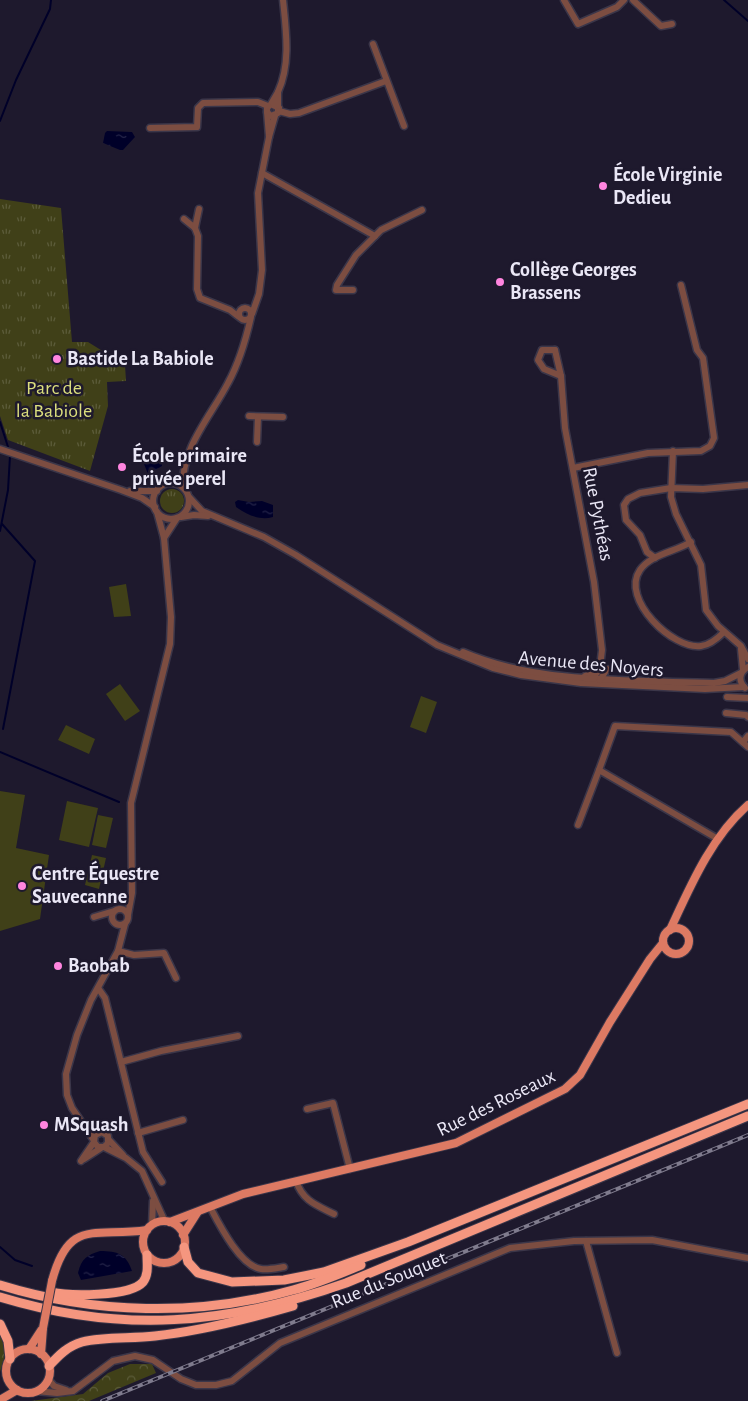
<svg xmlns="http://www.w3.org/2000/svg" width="748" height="1401" font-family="'Alegreya Sans',sans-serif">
<defs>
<pattern id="grass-tufts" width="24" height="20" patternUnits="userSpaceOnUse" patternTransform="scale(1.25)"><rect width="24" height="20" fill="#404018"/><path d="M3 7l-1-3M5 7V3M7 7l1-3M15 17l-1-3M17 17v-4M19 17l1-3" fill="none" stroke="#5c5c3a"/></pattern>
<pattern id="forest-crowns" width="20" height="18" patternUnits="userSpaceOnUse" patternTransform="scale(1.25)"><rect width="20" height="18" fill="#404018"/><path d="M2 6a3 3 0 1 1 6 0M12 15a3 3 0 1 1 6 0" fill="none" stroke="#5c5c3a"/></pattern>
<pattern id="water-ripples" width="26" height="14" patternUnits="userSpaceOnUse" patternTransform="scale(1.25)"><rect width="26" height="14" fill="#000029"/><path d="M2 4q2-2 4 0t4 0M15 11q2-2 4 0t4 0" fill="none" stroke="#252549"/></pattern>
</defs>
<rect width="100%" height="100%" fill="#1e192d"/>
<g fill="url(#grass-tufts)">
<polygon points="0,199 61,208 72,342 88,342 125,365 126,381 107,382 108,406 90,471 8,440 0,416"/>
<circle cx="172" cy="501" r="12"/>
</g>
<g fill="url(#forest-crowns)">
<polygon points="0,1333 6,1352 0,1372"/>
<polygon points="130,1364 152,1364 156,1373 89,1401 31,1401 83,1394 108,1373"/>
</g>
<g fill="#404018">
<polygon points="126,584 131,616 114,617 109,587"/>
<polygon points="120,684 140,711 125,721 106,694"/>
<polygon points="421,696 437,702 426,733 410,727"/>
<polygon points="66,725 95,739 89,754 58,740"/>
<polygon points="0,791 25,795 16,848 49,855 40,919 0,931"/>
<polygon points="67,801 98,808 89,847 59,840"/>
<polygon points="98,815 113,818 106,848 92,845"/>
<polygon points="92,855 106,858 99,889 85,885"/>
</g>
<g fill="url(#water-ripples)">
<polygon points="107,131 132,132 135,137 123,150 120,150 103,143 105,133"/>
<polygon points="142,459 162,464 162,466 148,474"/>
<path d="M238,500L249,502L262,501L273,505V517C259,521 246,514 236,507L235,502Z"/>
<path d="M100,1251C118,1251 126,1254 132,1271L81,1280L78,1273C81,1259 87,1255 100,1251Z"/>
</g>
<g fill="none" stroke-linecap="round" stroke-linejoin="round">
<g stroke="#000029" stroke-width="2">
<polyline points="724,0 748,21"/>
<polyline points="0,121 16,80 50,9 51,0"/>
<polyline points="0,422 8,447"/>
<polyline points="2,524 35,561 3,729"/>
<polyline points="0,531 8,490 10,456"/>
<polyline points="0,752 119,802"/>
<polyline points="0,1247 15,1260 32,1266"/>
</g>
<defs>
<g id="minor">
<polyline points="564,0 578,24 617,7 624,0"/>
<polyline points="633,0 661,26 672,24"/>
<polyline points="373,44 404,126"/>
<path d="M278,92C291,64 286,30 283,0"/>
<polyline points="271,104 278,92 278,113 271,116 267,112 267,108 271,104 279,108"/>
<polyline points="279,111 290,114 299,113 386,81"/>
<polyline points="267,112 269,137 275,116"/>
<polyline points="150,128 197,127 198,108 203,103 258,102 268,106"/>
<polyline points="262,173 375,236"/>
<polyline points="184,219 195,228 198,236 197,289 200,298 230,310 239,317"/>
<polyline points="195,228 199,209"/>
<polyline points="353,290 336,290 337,285 356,255 381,230 422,210"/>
<circle cx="245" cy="314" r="6"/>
<polyline points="252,314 259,294 262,270 258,193 269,137"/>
<polyline points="555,350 561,376 565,428 594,582 602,650 600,667 597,673 585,676"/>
<polyline points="555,350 542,350 538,360 544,369 561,376"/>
<polyline points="249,416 283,417"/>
<polyline points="257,442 258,417"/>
<polyline points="0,449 121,490 142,498 155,507"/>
<polyline points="673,451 671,497 676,514 701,565 706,610 718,626 741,646 748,659"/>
<polyline points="573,468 648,453 701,451 710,446 714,438 703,358 697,350 681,285"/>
<circle cx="171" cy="501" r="18"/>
<path d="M183,487C181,448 211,416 228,383C239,363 246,339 251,317"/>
<polyline points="130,491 157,491"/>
<polyline points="189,497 202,511 264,537 296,555 437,645 493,668 521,675 581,683 705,689 744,687"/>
<polyline points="181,517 194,515 208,516"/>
<polyline points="164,538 177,518"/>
<path d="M691,542C675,552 651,554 640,570C620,599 673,650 701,646C710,645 718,638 724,632"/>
<polyline points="655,558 647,552 640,535 626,520 624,505 628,499 640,493 671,488 703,489 748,485"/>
<polyline points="741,649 743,670"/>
<path d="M463,652C537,684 634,680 714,683L725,681L741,673"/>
<polyline points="600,680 607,669"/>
<path d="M745,688C738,681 739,672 748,667"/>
<polyline points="727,697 748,698"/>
<polyline points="726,713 746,715 748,717"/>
<polyline points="743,742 748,736"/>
<polyline points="578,825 599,770"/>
<polyline points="718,839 599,770 615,726 731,732 748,747"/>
<circle cx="120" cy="917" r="8"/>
<polyline points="128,915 132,893 131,803 170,644 171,617 164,538 157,512"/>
<polyline points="94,917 114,911"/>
<polyline points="118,951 134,955 164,953 176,978"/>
<polyline points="98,988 105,998 109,1014 143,1152 162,1182"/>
<polyline points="121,1062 161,1051 238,1036"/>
<polyline points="307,1109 333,1103 350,1169"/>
<polyline points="138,1133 183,1120"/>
<polyline points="93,1139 72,1108 67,1095 66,1074 77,1035 91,1000 118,951 125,924"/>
<polyline points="109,1140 123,1155"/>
<polyline points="104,1147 126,1158 142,1171 165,1222"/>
<polyline points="84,1159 101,1148"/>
<polyline points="81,1161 94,1142 95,1135 102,1132 108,1136 108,1143 104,1147 98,1147 94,1142"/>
<path d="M296,1181C303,1201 316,1205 334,1214"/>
<path d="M210,1207C219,1224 240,1266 261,1269C268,1270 277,1268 284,1267"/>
<polyline points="152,1225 153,1201"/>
<polyline points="586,1241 617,1353"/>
<polyline points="48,1379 54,1386 66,1390"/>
<polyline points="36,1391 57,1393 73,1391 113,1361 135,1356 153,1360 181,1379 196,1385 216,1385 232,1381 280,1343 510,1248 574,1241 652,1240 748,1258"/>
</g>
<g id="major">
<circle cx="676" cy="941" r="13"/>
<path d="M670,930C690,887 711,837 748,805"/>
<circle cx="164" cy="1242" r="21"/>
<polyline points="170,1222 243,1194 456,1143 565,1089 580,1075 610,1022 650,959 663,943"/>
<polyline points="183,1235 197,1213"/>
<path d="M52,1281C69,1217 95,1238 147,1230"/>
<polyline points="29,1349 42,1329"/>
<circle cx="28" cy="1371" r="22"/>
<polyline points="41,1354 43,1328"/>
<polyline points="0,1400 17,1390"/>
</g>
<g id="highway">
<polyline points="184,1247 188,1262 198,1273 232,1282 284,1280 324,1272 408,1242 748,1104"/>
<path d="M0,1285C94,1314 198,1317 293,1290C316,1284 339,1274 361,1265"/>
<path d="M51,1292C69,1296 130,1297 143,1282C149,1274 147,1264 147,1255"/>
<path d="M0,1297C122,1334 227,1325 346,1283L748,1116"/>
<polyline points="0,1324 8,1341 10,1359"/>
<path d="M49,1366C59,1355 68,1346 82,1342C106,1336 131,1339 155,1336C201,1331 248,1319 293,1306"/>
</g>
</defs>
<use href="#minor" stroke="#3b3649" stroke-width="9"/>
<use href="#major" stroke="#3b3649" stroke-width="10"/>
<use href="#highway" stroke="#3b3649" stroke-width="11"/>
<use href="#minor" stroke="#7c4d41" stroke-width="6"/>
<use href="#major" stroke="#dd7a63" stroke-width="8"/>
<use href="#highway" stroke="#f5967f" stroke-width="9"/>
<defs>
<polyline id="rail" points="102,1401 748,1135"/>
</defs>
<use href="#rail" stroke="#7f7b8d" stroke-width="4"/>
<use href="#rail" stroke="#1e192d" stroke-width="2" stroke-dasharray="5.5" stroke-linecap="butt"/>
<defs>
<polyline id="major-bridge" points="43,1328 52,1281"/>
</defs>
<use href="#major-bridge" stroke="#3b3649" stroke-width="10" stroke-linecap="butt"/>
<use href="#major-bridge" stroke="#dd7a63" stroke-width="8"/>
</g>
<g fill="#ff85df" stroke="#1e192d" stroke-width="2">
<circle cx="603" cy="186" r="5"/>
<circle cx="500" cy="282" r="5"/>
<circle cx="57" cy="359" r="5"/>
<circle cx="122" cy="467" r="5"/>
<circle cx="22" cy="886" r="5"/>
<circle cx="58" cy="966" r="5"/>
<circle cx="44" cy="1125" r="5"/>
</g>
<g text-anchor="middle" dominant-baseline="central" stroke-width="5" stroke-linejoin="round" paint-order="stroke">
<g font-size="20" font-weight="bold" fill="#eae7f6" stroke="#1e192d" text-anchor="start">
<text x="613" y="175">École Virginie<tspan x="613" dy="23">Dedieu</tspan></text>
<text x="510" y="270">Collège Georges<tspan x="510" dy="23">Brassens</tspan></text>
<text x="67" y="359">Bastide La Babiole</text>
<text x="132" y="456">École primaire<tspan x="132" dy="23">privée perel</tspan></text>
<text x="32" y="874">Centre Équestre<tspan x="32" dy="23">Sauvecanne</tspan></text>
<text x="68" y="966">Baobab</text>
<text x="54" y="1125">MSquash</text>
</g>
<g font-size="20" fill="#dbde7d" stroke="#1e192d">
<text x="54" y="388">Parc de<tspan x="54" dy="23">la Babiole</tspan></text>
</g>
<g font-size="20" fill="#eae7f6" stroke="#1e192d">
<text transform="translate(598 514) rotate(79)">Rue Pythéas</text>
<text transform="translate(591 664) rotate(5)">Avenue des Noyers</text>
<text transform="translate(496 1103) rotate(-26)">Rue des Roseaux</text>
<text transform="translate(389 1280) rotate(-22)">Rue du Souquet</text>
</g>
</g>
</svg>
